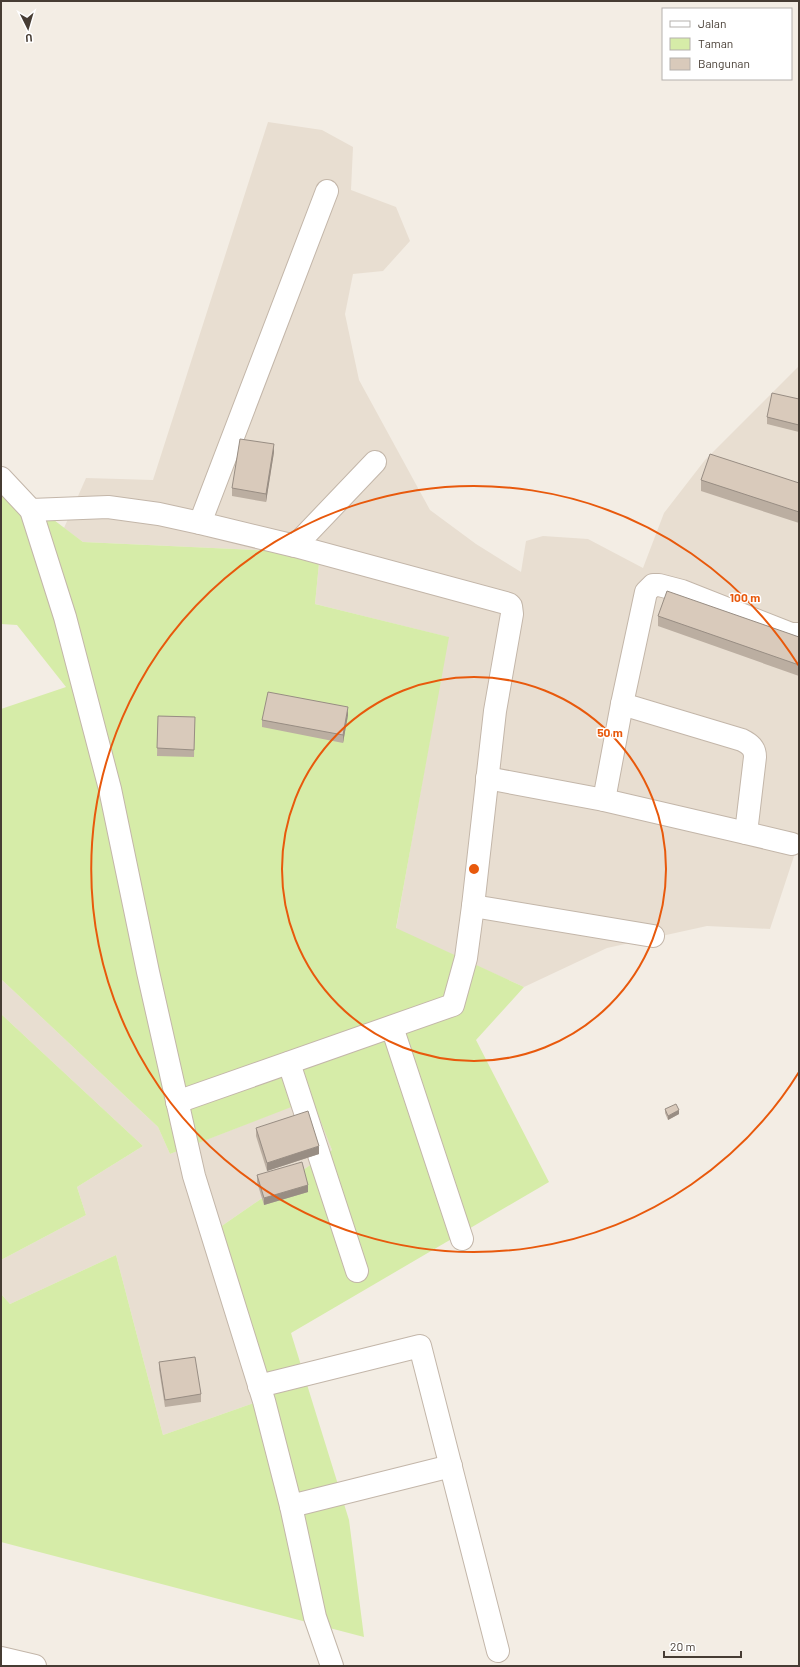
<svg xmlns="http://www.w3.org/2000/svg" width="800" height="1667" font-family="Barlow,sans-serif">
<rect width="100%" height="100%" fill="#f3ede4"/>
<g fill="#e8ded1">
<polygon points="268,122 322,130 353,147 351,190 396,207 410,241 383,271 353,274 345,314 359,380 430,510 476,544 521,572 526,541 543,536 588,539 643,568 664,513 705,460 799,366 799,841 770,929 707,926 607,948 524,987 396,929 448,637 315,604 320,553 83,542 64,528 86,478 153,480"/>
<polygon points="1,979 158,1127 170,1154 313,1098 332,1150 213,1232 265,1399 163,1435 116,1255 10,1304 1,1294 1,1260 86,1215 77,1187 143,1146 1,1014"/>
</g>
<g fill="#d6eca8">
<polygon points="1,480 83,542 320,553 315,604 449,637 396,928 524,987 476,1040 549,1182 291,1333 349,1520 364,1637 1,1542 1,1294 10,1304 116,1255 163,1435 265,1399 213,1232 332,1150 312,1099 170,1154 158,1127 1,979 1,709 66,687 17,625 1,624"/>
<polygon points="1,1014 143,1146 77,1187 86,1215 1,1260"/>
</g>
<g fill="none" stroke-linecap="round" stroke-linejoin="round">
<defs>
<g id="street">
<polyline points="1,478 31,510 65,617 110,789 148,972 194,1176 264,1401 291,1506 315,1617 332,1666"/>
<polyline points="31,510 108,507 159,514 200,523 295,546 509,604 511,606 512,614 495,711 473,906 466,958 453,1005 177,1102"/>
<polyline points="200,523 327,191"/>
<polyline points="295,546 375,462"/>
<path d="M487,778L604,800L746,833L755,757C755,748 750,744 742,740L622,704"/>
<polyline points="604,800 622,704 646,592 653,585 659,585 682,591 791,634 799,634"/>
<polyline points="746,833 792,844"/>
<polyline points="473,906 653,936"/>
<polyline points="392,1027 462,1239"/>
<polyline points="289,1063 357,1271"/>
<polyline points="259,1386 420,1346 498,1651"/>
<polyline points="291,1506 451,1466"/>
<polyline points="1,1658 35,1666"/>
</g>
</defs>
<use href="#street" stroke="#c3b6a9" stroke-width="24"/>
<use href="#street" stroke="#fff" stroke-width="22"/>
</g>
<g fill="#bbaea1">
<polygon points="799,399 799,432 767,424 767,417"/>
<polygon points="274,452 266,502 232,496 232,488"/>
<polygon points="701,480 799,483 799,523 701,491"/>
<polygon points="658,616 799,637 799,676 658,626"/>
<polygon points="348,715 343,743 262,727 262,720"/>
<polygon points="158,716 195,717 194,757 157,756"/>
<polygon points="665,1109 679,1114 668,1120 665,1113"/>
<polygon points="256,1128 319,1154 267,1171 256,1136"/>
<polygon points="257,1175 308,1192 264,1205 257,1182"/>
<polygon points="159,1362 201,1394 201,1402 165,1407 159,1369"/>
</g>
<g fill="#988d83">
<polygon points="274,444 274,452 266,502 266,494"/>
<polygon points="348,707 348,715 343,743 343,735"/>
<polygon points="679,1110 679,1114 668,1120 668,1116"/>
<polygon points="319,1146 319,1154 267,1171 267,1163"/>
<polygon points="308,1185 308,1192 264,1205 264,1198"/>
</g>
<g fill="#d9cabb" stroke="#988d83">
<polygon points="772,393 799,399 799,425 767,417"/>
<polygon points="240,439 274,444 266,494 232,488"/>
<polygon points="710,454 799,483 799,512 701,480"/>
<polygon points="667,591 799,637 799,665 658,616"/>
<polygon points="268,692 348,707 343,735 262,720"/>
<polygon points="158,716 195,717 194,750 157,748"/>
<polygon points="676,1104 679,1110 668,1116 665,1109"/>
<polygon points="308,1111 319,1146 267,1163 256,1128"/>
<polygon points="302,1162 308,1185 264,1198 257,1175"/>
<polygon points="195,1357 201,1394 165,1400 159,1362"/>
</g>
<g fill="none" stroke="#e8590c" stroke-width="2">
<circle cx="474" cy="869" r="192"/>
<path d="M799 1072A383 383 0 1 1 799 666"/>
</g>
<circle cx="474" cy="869" r="6" fill="#e8590c" stroke="#fff" stroke-width="2"/>
<g font-size="12" text-anchor="middle" font-weight="bold" fill="#e8590c" stroke="#fff" stroke-width="3" stroke-linejoin="round" paint-order="stroke">
<text x="745" y="602">100 m</text>
<text x="610" y="737">50 m</text>
</g>
<rect width="800" height="1667" fill="none" stroke="#463c33" stroke-width="4"/>
<rect x="662" y="8" width="130" height="72" fill="#ffffff" stroke="#b5b1ad"/>
<rect x="670" y="21" width="20" height="6" fill="#ffffff" stroke="#b5b1ad"/>
<text x="698" y="28" font-size="12" fill="#463c33">Jalan</text>
<rect x="670" y="38" width="20" height="12" fill="#d6eca8" stroke="#b5b1ad"/>
<text x="698" y="48" font-size="12" fill="#463c33">Taman</text>
<rect x="670" y="58" width="20" height="12" fill="#d9cabb" stroke="#b5b1ad"/>
<text x="698" y="68" font-size="12" fill="#463c33">Bangunan</text>
<g transform="translate(28 28) rotate(175)" stroke="#ffffff" stroke-width="3" paint-order="stroke">
<path d="M0-3L7 15L0 10L-7 15Z" fill="#463c33"/>
<text y="-6" font-size="11" font-weight="bold" text-anchor="middle" fill="#463c33">U</text>
</g>
<path d="M664 1651v6h77v-6" fill="none" stroke="#463c33" stroke-width="2"/>
<text x="670" y="1651" font-size="12" fill="#463c33" stroke="#ffffff" stroke-width="3" paint-order="stroke">20 m</text>
</svg>
